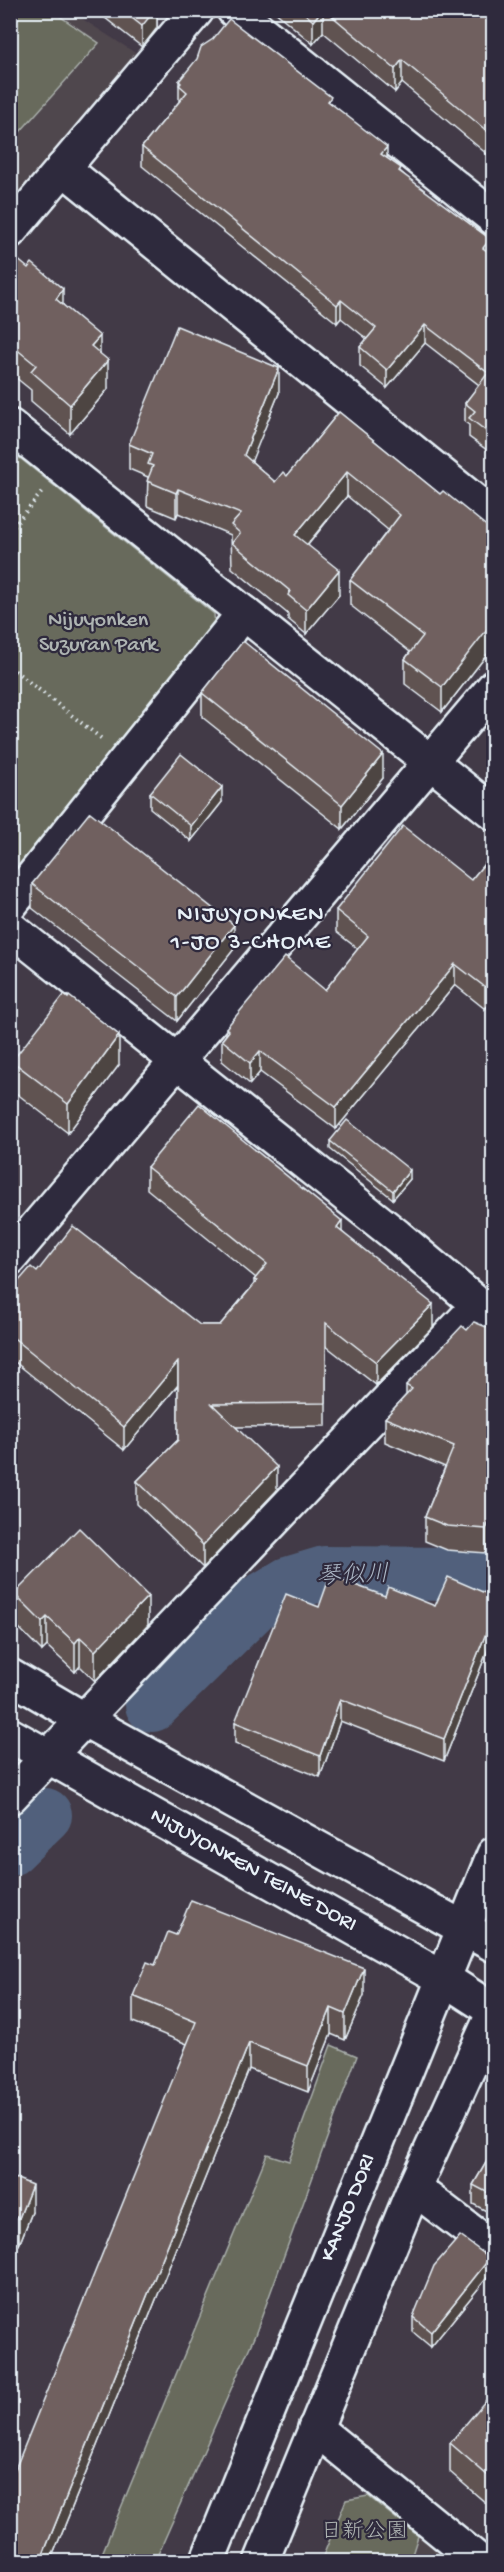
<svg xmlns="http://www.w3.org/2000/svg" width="504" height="2572" font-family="'Gochi Hand','Klee One',sans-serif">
<rect width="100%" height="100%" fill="#423a47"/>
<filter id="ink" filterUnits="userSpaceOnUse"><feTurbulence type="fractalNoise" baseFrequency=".0167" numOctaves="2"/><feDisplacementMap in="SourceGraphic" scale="12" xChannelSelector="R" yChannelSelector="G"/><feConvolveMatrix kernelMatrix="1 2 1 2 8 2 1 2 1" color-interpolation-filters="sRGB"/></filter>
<g filter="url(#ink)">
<g fill="#50464e">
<polygon points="11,11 70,11 137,54 11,204"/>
<polygon points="418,2536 449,2561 410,2562"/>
</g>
<g fill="#686a5c" stroke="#a8aeaa" stroke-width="1.5">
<polygon points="11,10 52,11 99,43 11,142"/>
<polygon points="11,451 214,614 215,627 11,880"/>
<polygon points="331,2045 357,2056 255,2335 155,2561 99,2561 267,2154 289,2161"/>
<polygon points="368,2496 418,2536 410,2561 321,2561 346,2500"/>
</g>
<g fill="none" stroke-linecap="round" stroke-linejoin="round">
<g stroke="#51617b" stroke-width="54">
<polyline points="152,1705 255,1604 288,1584 325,1573 457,1574 494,1578"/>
<polyline points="10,1849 45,1815"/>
</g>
<defs>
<g id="minor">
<polyline points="234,10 494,218"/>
<polyline points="63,168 494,517"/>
<polyline points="10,231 197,10"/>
<polyline points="10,426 494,813"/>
<polyline points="10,905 244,613"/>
<polyline points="10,928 397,1236 494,1318"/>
<polyline points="10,1258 494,687"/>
<polyline points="10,1797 478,1306"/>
<polyline points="414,2188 494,2249"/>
<polyline points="315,2428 480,2562"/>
</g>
<g id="tertiary">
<polyline points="10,1676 85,1720 494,1945"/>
<polyline points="10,1735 443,1978 494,2011"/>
<polyline points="207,2562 494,1854"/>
<polyline points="261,2562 414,2188 494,2012"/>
</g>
</defs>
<use href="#minor" stroke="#e8f1f8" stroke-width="38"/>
<use href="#tertiary" stroke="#e8f1f8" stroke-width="38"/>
<g stroke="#e8f1f8" stroke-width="4" stroke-dasharray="1.5 4.5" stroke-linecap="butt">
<polyline points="10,531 42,492"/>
<polyline points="10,667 102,739"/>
</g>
<use href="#minor" stroke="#2f2a3d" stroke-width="33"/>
<use href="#tertiary" stroke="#2f2a3d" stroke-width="33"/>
</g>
<g fill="#605351" stroke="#e8f1f8" stroke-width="1.5">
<polygon points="95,10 161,10 157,16 157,28 142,47"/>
<polygon points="273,10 494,10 494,160 402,83 395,92 323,32 313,44"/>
<polygon points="179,81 331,104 401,172 494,256 494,455 469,437 469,425 465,422 465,403 479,385 425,343 387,388 360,366 360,347 367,339 341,318 337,323 142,166 142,147 179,102"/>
<polygon points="10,253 63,305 100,354 108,389 70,434 31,401 31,390 10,373"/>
<polygon points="279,393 251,461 275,482 287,476 339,412 440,494 494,532 494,642 489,648 489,652 442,712 405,684 405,659 410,652 350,605 350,580 388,530 347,496 308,545 339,595 306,634 288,619 288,614 232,568 231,535 178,513 176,518 147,506 148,477 129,469 129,444"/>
<polygon points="202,693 383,778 342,829 202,717"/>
<polygon points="150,793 222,802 191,841 150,808"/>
<polygon points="494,852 494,999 485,1009 455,985 336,1129 260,1072 250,1084 222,1061 222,1040 226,1035 226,1028 325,990 358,949 336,932 336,910 471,880"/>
<polygon points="32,884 234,949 177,1021 32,908"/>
<polygon points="12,1061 119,1065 68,1133 12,1090"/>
<polygon points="330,1141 410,1179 393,1199 330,1149"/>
<polygon points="147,1167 342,1232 433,1327 376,1385 326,1346 326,1426 236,1427 277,1490 203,1568 137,1504 137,1481 178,1440 178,1385 124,1450 10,1358 10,1291 37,1272 200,1325 220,1325 254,1284 254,1280 256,1278 147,1189"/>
<polygon points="467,1330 494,1330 494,1535 486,1553 447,1550 425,1541 425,1517 445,1467 385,1442 385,1418 406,1395 406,1385"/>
<polygon points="494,1576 494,1640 492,1639 444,1761 340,1721 320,1777 235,1743 235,1722 319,1607 385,1596 435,1606 485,1593"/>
<polygon points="14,1594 148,1625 95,1681 80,1666 75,1672 47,1646 42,1651 14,1623"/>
<polygon points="176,1935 364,1995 345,2040 331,2034 308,2092 249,2069 50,2562 10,2562 187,2044 133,2022 133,1996"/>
<polygon points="494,2149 494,2215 473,2204 473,2185"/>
<polygon points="10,2176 32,2212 19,2245 10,2241"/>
<polygon points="490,2274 431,2347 413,2332 413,2317"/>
<polygon points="494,2395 494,2510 450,2472 450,2443"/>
</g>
<g fill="#4e4442" stroke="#e8f1f8" stroke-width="1.5">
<polygon points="151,10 161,10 157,16 157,28 142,47 142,26"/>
<polygon points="322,10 323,10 323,32 313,44 313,21"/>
<polygon points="402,60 402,83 395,92 395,69"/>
<polygon points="387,147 387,165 381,154"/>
<polygon points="490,239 490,258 483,248"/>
<polygon points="63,289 63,318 56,299"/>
<polygon points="341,300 341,318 337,323 337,305"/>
<polygon points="425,325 425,343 387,388 387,370"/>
<polygon points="100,336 100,365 91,346"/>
<polygon points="108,360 108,389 70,434 70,405"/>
<polygon points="279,368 279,393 244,480 244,455"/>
<polygon points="347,472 347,496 295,559 295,535"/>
<polygon points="178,489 178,513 176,518 176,493"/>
<polygon points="339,570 339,595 306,634 306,610"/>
<polygon points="494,618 494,642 489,648 489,652 442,712 442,687"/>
<polygon points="383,754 383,778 342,829 342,805"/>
<polygon points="222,787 222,802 191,841 191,826"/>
<polygon points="234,925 234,949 177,1021 177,997"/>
<polygon points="455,964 455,985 336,1129 336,1107"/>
<polygon points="494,978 494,999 485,1009 485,987"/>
<polygon points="119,1035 119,1065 68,1133 68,1104"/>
<polygon points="260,1051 260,1072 250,1084 250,1063"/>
<polygon points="410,1170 410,1179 393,1199 393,1191"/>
<polygon points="342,1221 342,1244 337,1228"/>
<polygon points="433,1304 433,1327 376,1385 376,1362"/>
<polygon points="178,1362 178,1385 124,1450 124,1427"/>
<polygon points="277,1467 277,1490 203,1568 203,1545"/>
<polygon points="494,1511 494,1535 486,1553 486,1529"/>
<polygon points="148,1596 148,1625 95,1681 95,1651"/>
<polygon points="47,1617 47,1646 42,1651 42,1622"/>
<polygon points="492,1618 492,1639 444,1761 444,1739"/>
<polygon points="80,1637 80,1666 75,1672 75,1643"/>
<polygon points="340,1699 340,1721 320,1777 320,1756"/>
<polygon points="364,1968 364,1995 345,2040 345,2014"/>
<polygon points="331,2008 331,2034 308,2092 308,2066"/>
<polygon points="249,2043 249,2069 50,2562 40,2562"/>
<polygon points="12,2075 12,2101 10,2105 10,2078"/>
<polygon points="32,2185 32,2212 19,2245 19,2218"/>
<polygon points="490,2258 490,2274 431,2347 431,2332"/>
</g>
<g fill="#70615e" stroke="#e8f1f8" stroke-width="1.5">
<polygon points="122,10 155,10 142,26"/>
<polygon points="301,10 322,10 313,21"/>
<polygon points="325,10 494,10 494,137 402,60 395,69"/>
<polygon points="229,19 331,97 328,101 387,147 381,154 401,168 399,171 490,239 483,248 494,256 494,437 469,418 475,411 465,403 488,373 425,325 387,370 360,347 376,328 341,300 337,305 142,147 187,92 179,85 181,83 179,81 197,59 201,47 213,39"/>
<polygon points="10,253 28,268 32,263 63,289 56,299 100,336 91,346 108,360 70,405 31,371 36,365 10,344"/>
<polygon points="177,326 279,368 244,455 275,482 283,472 287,476 339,412 440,494 443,491 494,532 494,618 487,626 489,627 442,687 405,659 423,636 350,580 400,515 347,472 295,535 339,570 306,610 288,595 290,591 232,543 240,533 231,525 241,514 178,489 176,493 147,481 153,466 148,464 152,454 129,444"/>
<polygon points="243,641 383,754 342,805 202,693"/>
<polygon points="181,754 222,787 191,826 150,793"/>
<polygon points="90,812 234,925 177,997 32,884"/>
<polygon points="403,826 471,880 494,852 494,978 485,987 455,964 336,1107 260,1051 250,1063 222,1040 229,1031 226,1028 285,957 325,990 368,936 336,910"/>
<polygon points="64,995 68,998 69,996 119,1035 68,1104 12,1061"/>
<polygon points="199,1104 342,1221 337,1228 433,1304 376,1362 326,1323 326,1403 212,1404 277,1467 203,1545 137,1481 178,1440 178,1362 124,1427 10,1335 10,1291 31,1267 37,1272 73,1226 200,1325 220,1325 257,1281 254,1280 267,1264 147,1167"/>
<polygon points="347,1120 410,1170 393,1191 330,1141"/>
<polygon points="474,1322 494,1330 494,1511 486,1529 447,1526 425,1517 454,1446 385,1418 412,1389 406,1385 462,1326 467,1330"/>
<polygon points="79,1528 148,1596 95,1651 80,1637 75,1643 47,1617 42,1622 14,1594"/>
<polygon points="492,1575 494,1576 494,1618 492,1618 444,1739 340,1699 320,1756 235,1722 286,1594 319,1607 330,1576 385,1596 388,1587 435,1606 448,1577 485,1593"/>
<polygon points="191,1900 364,1968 345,2014 331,2008 308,2066 249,2043 40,2562 10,2562 10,2482 196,2022 133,1996 147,1962 155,1965 168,1932 176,1935"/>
<polygon points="494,2149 494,2196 473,2185"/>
<polygon points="10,2176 32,2185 19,2218 10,2215"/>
<polygon points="460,2236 490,2258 431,2332 413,2317 434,2266"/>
<polygon points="491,2394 494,2395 494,2481 450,2443"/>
</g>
</g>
<g text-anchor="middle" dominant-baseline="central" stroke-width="4.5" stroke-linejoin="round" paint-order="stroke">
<g font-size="22" fill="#aeb4b2" stroke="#2f2a3d">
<text x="98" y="621">Nijuyonken<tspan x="98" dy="25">Suzuran Park</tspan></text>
<text x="364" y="2533">日新公園</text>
</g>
<g font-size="22" fill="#e8f1f8" stroke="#2f2a3d">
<text transform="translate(253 1871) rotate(29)">NIJUYONKEN TEINE DORI</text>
<text transform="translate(349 2208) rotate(-68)">KANJO DORI</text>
</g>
<g font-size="24" letter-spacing="1.5" fill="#e8f1f8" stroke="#2f2a3d">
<text x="251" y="915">NIJUYONKEN<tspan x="251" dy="28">1-JO 3-CHOME</tspan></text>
</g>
<g font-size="24" font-style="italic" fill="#acb7c6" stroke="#2f2a3d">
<text transform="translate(353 1577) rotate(-2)">琴似川</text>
</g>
</g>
<rect width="504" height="2572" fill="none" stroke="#2f2a3d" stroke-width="36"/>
<rect x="18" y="18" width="468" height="2536" fill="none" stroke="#e8f1f8" stroke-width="2" filter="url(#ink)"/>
</svg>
